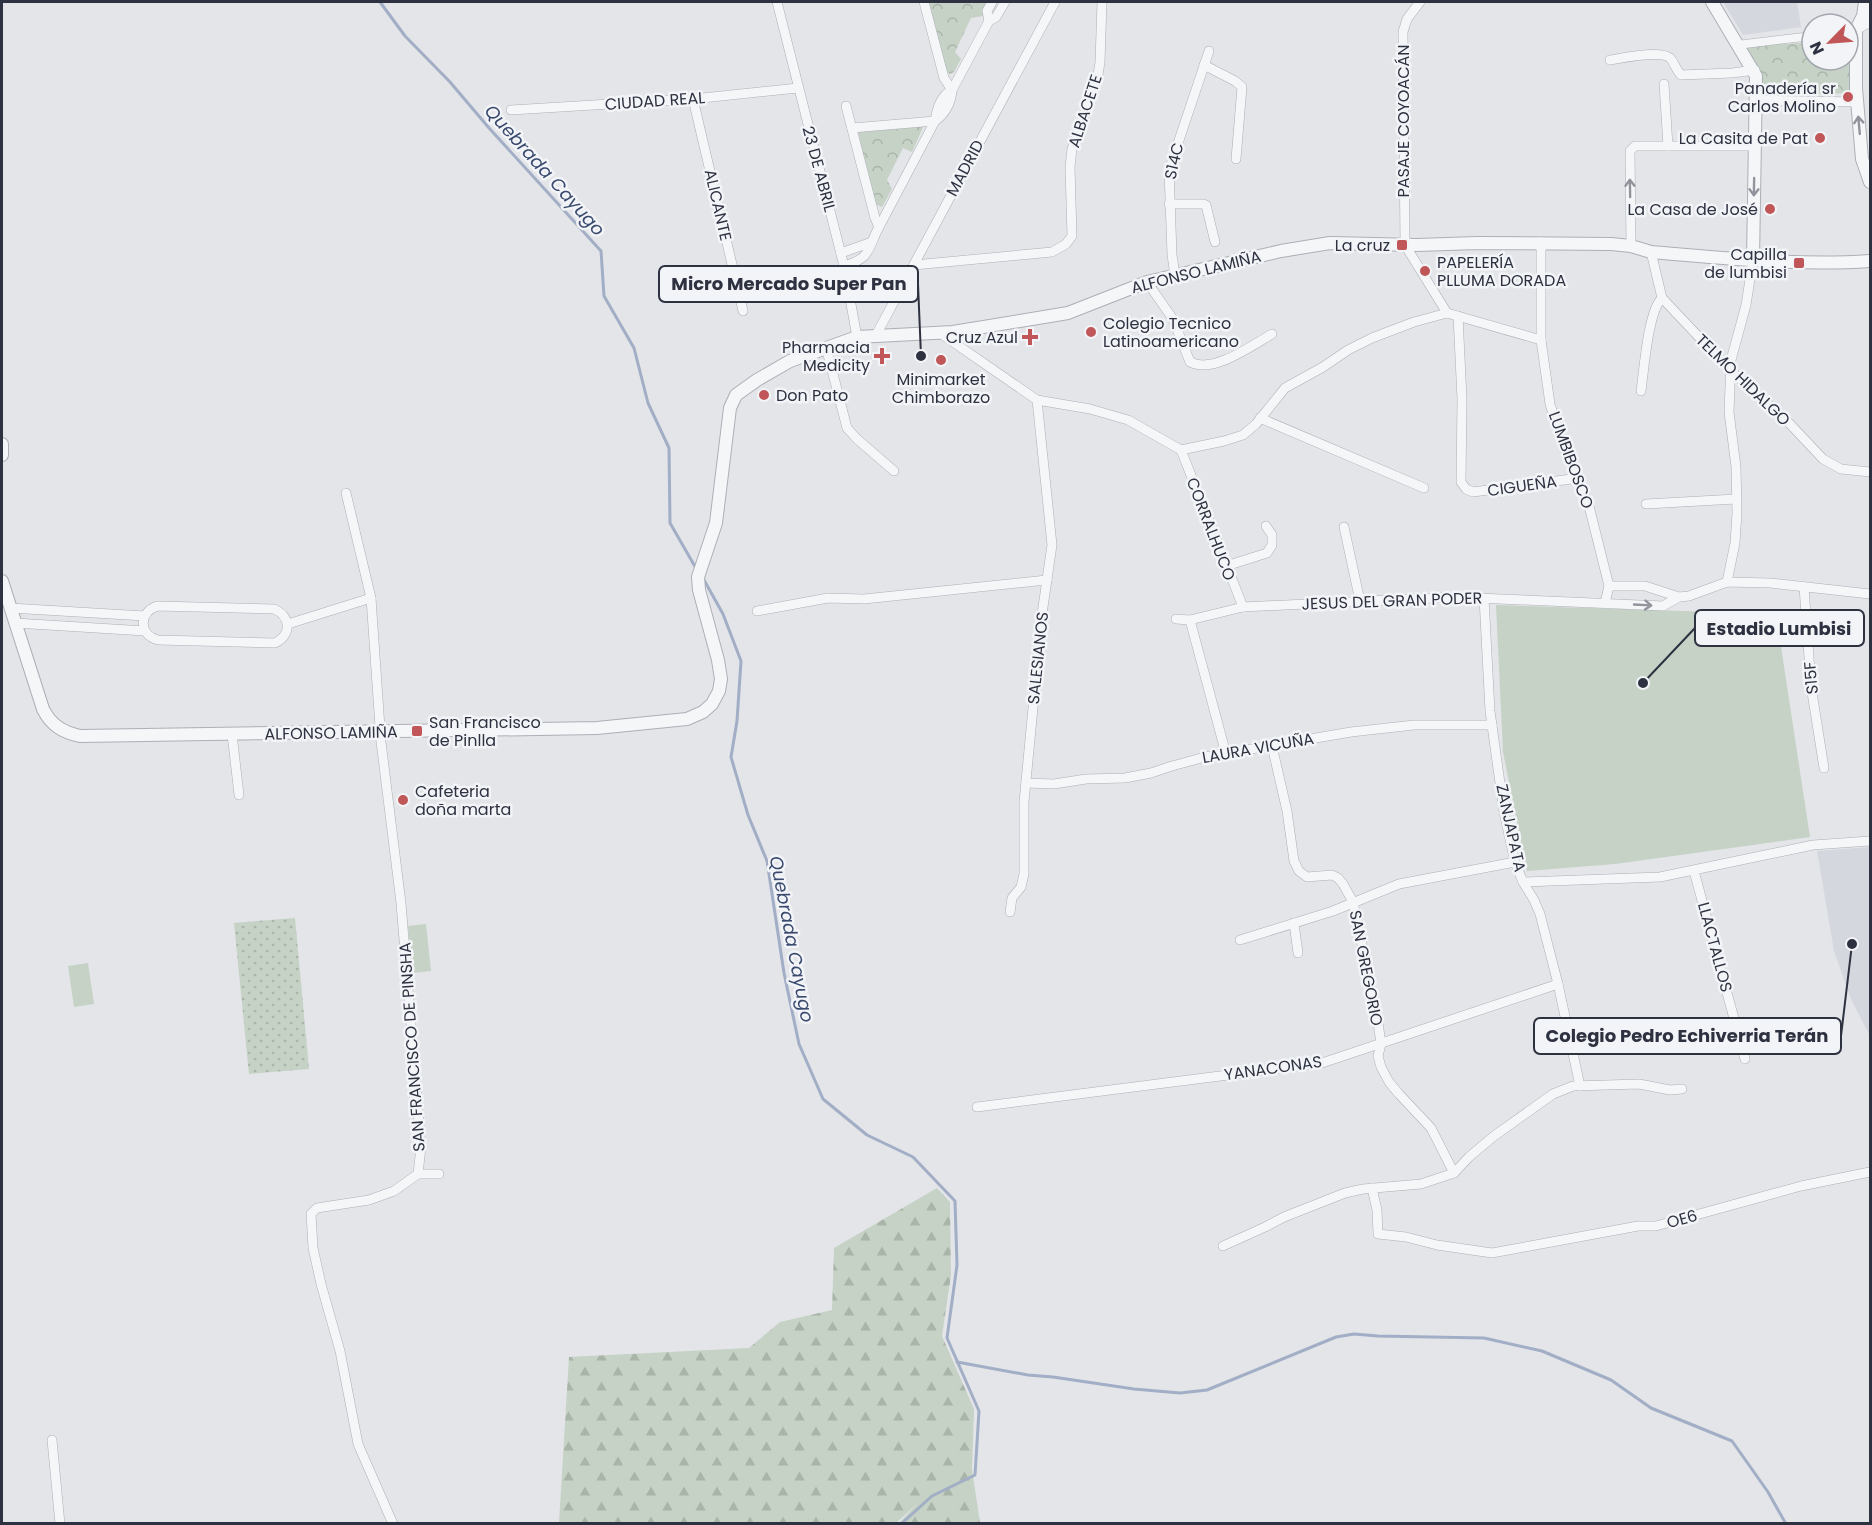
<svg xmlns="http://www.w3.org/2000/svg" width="1872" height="1525" font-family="Poppins,sans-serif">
<defs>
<pattern id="grass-dots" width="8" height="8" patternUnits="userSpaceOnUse" patternTransform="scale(1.5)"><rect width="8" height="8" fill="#c6d2c5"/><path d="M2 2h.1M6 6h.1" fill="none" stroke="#aab5aa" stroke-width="1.8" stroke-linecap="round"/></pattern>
<pattern id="forest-firs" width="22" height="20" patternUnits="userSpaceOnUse" patternTransform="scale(1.5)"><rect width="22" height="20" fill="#c6d2c5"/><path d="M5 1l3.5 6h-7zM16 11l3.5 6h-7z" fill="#aab5aa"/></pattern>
<pattern id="park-crowns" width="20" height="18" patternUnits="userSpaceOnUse" patternTransform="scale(1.5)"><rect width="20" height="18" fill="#c6d2c5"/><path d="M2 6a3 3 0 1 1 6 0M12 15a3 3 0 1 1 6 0" fill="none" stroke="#aab5aa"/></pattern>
</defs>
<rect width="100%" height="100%" fill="#e3e5e9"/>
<g fill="#d5d7de">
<polygon points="1723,2 1797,2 1801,27 1743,35"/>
<polygon points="1870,847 1870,1036 1851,999 1834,951 1817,851"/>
</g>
<polygon fill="url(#grass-dots)" points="295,918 309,1069 249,1074 234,923"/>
<polygon fill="url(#forest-firs)" points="937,1188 950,1202 951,1275 942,1336 974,1409 972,1469 980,1523 899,1523 918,1503 896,1523 559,1523 569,1357 749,1348 780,1322 832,1310 834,1248"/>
<g fill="url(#park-crowns)">
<polygon points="928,2 987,2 984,16 971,18 955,52 961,59 954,72 950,74 946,71"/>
<polygon points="1848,37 1849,37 1853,93 1760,96 1744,45 1779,39 1786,44 1812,42 1812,60 1848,60"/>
<polygon points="924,125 912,152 903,148 887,180 892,189 882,207 875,204 858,132"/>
</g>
<g fill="#c6d2c5">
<polygon points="1496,605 1776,614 1810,837 1615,864 1527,871 1503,752"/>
<polygon points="426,924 431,971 413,973 408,926"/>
<polygon points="88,963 94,1004 74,1007 68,966"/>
</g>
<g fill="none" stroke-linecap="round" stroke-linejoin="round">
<g stroke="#a2aec5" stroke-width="3">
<polyline points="380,2 405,36 450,82 489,128 601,251 604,296 634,348 648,403 669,448 670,523 697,570"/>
<polyline points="704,580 723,614 741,661 737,721 731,757 748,815 767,861 784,973 799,1044 823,1099 867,1135 913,1157 955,1201 957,1265 947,1338 979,1411 975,1475 932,1496 901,1524"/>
<polyline points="957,1362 1028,1375 1053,1377 1134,1389 1180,1393 1207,1390 1336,1337 1354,1334 1378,1336 1484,1338 1542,1351 1611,1380 1651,1408 1732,1441 1768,1492 1786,1524"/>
</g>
<defs>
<polyline id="pedestrian" points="1737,45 1812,36"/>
<g id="minor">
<polyline points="777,2 844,266 857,337"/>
<polyline points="924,2 944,78 952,90"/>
<polyline points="1420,2 1407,19 1403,32 1405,245 1447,313"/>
<polyline points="989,21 987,11 992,2"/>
<polyline points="1856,30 1870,22"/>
<path d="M1610,60C1623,58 1660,50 1670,58C1674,62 1676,70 1681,75L1732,73L1755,70"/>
<polyline points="1204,65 1235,81 1242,87 1236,159"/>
<polyline points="1664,84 1668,146"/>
<polyline points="693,99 743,311"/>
<polyline points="1756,100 1857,102"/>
<polyline points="511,110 693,99 798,88"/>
<path d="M852,128L935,121C945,114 951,103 952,90L989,21L996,17L1005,2"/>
<polyline points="1169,204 1203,204 1206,205 1215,242"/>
<path d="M879,227L935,121C937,109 940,96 952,90"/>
<polyline points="1541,242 1541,340 1550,404 1564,449 1579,478 1590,510 1609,586 1605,603"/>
<polyline points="1631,246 1630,151 1635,146 1754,146"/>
<polyline points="1651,252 1662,298 1731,371 1789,423 1823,459 1841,469 1870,472"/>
<polyline points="841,253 872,242"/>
<polyline points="914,265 1052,252 1066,244 1072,236 1070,167 1072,149 1098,75 1100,62 1102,2"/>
<path d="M844,266C872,258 867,249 879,227L875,218L846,106"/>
<polyline points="1175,275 1172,255 1169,170 1209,51"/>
<path d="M1147,282L1173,319L1190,362C1213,374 1251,346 1272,334"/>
<polyline points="1458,316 1462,399 1461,482 1466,489 1473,492 1579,478"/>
<polyline points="940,333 1037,400 1090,409 1128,420 1181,450 1224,441 1243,435 1256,424 1285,388 1323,367 1348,350 1372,338 1414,322 1447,313 1541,340"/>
<polyline points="876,335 1055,2"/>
<polyline points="826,347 847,428 857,439 894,471"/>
<path d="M1641,391C1644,370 1648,311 1662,298"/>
<polyline points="1260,418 1424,488"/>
<polyline points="1181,450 1243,607"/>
<polyline points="346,493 371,598 381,742 401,903 421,1147 418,1174 394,1191 369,1200 317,1208 311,1214 313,1248 321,1284 340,1351 358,1444 393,1524"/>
<polyline points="1646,504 1736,499"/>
<polyline points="1344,527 1360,601"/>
<polyline points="1226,566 1267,553 1272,545 1272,535 1266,526"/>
<polyline points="1727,582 1735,543 1737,513 1736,467 1729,412 1731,360 1746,305 1753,260"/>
<polyline points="1609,586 1645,586 1679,597 1689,596 1727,582 1770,583 1870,594"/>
<polyline points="1804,587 1811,686 1824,768"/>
<polyline points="1484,598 1490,711 1504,812 1515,862 1523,882 1534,900 1540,914 1558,984 1580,1086"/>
<path d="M157,606L274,609C291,616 292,635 275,643L158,640C139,635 138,613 157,606Z"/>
<polyline points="10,608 145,616"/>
<polyline points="757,611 828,598 864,599 1047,580"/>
<polyline points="1176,619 1190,620 1243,607 1453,597 1663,606 1679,597"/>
<polyline points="1190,620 1226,754"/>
<polyline points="15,623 145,631"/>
<polyline points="288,624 371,598"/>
<polyline points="232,734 239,795"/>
<polyline points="1272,746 1287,811 1294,861 1299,871 1307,877 1332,875 1338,878 1343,884 1353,902 1377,1015 1381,1044 1378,1056 1381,1067 1389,1082 1399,1094 1431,1128 1454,1173"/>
<polyline points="1026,783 1054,784 1086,779 1125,778 1151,773 1172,766 1205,757 1351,732 1414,725 1492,725"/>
<polyline points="1694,871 1745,1059"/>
<polyline points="1523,882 1660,877 1813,845 1870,841"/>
<polyline points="1010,912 1012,898 1021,887 1024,874 1024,802 1042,614 1052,545 1037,400"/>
<polyline points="1294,923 1298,953"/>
<polyline points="1240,940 1333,911 1399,884 1515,862"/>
<polyline points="977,1107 1322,1063 1558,984"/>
<polyline points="418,1174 439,1174"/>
<polyline points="1372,1188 1377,1210 1378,1234 1406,1237 1437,1245 1492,1253 1638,1226 1656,1226 1801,1186 1870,1172"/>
<polyline points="1223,1246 1265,1227 1284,1217 1345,1193 1363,1189 1421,1184 1454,1173 1469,1157 1494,1136 1553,1094 1573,1086 1639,1084 1670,1090 1682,1089"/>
<polyline points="52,1440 60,1524"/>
</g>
<g id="tertiary">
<polyline points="1712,2 1756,76 1753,260"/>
<polyline points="1865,2 1863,16 1856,30 1856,88 1862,159 1870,182"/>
<polyline points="2,444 2,455"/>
<path d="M2,581L43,709C51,725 62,732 80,736L597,728L687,719L703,712L712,704L719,691L721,679L718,660L699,590L698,577L716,523L730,408L736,395L757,380L790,361L857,337L953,332L1068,313L1147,282L1281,251L1330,243L1417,245L1477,243L1611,244L1631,246L1651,252C1724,258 1797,266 1870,261"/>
</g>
</defs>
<use href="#pedestrian" stroke="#acafb6" stroke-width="9"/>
<use href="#minor" stroke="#acafb6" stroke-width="10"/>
<use href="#tertiary" stroke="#acafb6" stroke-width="14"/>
<use href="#pedestrian" stroke="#f5f6f8" stroke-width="8"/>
<use href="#minor" stroke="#f5f6f8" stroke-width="9"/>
<use href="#tertiary" stroke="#f5f6f8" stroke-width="12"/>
</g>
<defs><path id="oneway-shaft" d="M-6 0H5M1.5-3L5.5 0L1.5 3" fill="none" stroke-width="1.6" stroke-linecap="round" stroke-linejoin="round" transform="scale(1.5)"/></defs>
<g stroke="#91949c">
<use href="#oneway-shaft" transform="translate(1859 125) rotate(-95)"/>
<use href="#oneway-shaft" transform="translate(1754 187) rotate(91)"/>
<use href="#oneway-shaft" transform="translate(1630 188) rotate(-91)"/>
<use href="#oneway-shaft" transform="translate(1643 605) rotate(3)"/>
</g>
<g fill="#c05657" stroke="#f2f4f7" stroke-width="2">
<circle cx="1848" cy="97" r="6"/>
<circle cx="1820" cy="138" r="6"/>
<circle cx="1770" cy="209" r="6"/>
<rect x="1396" y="239" width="12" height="12" rx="3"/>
<rect x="1793" y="257" width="12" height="12" rx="3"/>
<circle cx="1425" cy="271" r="6"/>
<circle cx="1091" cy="332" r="6"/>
<path d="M1027 328h6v6h6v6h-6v6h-6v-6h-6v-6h6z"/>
<path d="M879 347h6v6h6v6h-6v6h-6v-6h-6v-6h6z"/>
<circle cx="941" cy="360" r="6"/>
<circle cx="764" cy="395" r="6"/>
<rect x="411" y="725" width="12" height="12" rx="3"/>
<circle cx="403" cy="800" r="6"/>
</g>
<g text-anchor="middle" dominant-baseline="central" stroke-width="5" stroke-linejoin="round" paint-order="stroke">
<g font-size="16" fill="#2d3140" stroke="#f2f4f7" text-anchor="end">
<text x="1836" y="88">Panadería sr<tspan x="1836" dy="18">Carlos Molino</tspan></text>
<text x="1808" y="138">La Casita de Pat</text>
<text x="1758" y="209">La Casa de José</text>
<text x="1390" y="245">La cruz</text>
<text x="1787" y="254">Capilla<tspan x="1787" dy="18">de lumbisi</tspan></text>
<text x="1437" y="262" text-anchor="start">PAPELERÍA<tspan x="1437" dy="18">PLLUMA DORADA</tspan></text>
<text x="1103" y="323" text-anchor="start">Colegio Tecnico<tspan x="1103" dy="18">Latinoamericano</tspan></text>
<text x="1018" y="337">Cruz Azul</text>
<text x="870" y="347">Pharmacia<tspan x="870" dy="18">Medicity</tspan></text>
<text x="941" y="379" text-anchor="middle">Minimarket<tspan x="941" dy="18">Chimborazo</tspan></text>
<text x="776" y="395" text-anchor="start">Don Pato</text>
<text x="429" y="722" text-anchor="start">San Francisco<tspan x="429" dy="18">de Pinlla</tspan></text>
<text x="415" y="791" text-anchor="start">Cafeteria<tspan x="415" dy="18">doña marta</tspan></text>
</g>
<g font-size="16" fill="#2d3140" stroke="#f2f4f7">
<text transform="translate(655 101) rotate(-4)">CIUDAD REAL</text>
<text transform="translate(1085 111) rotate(-72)">ALBACETE</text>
<text transform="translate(1403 121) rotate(-90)">PASAJE COYOACÁN</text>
<text transform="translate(1174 161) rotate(-77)">S14C</text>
<text transform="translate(965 168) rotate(-62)">MADRID</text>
<text transform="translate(819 169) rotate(75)">23 DE ABRIL</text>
<text transform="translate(718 205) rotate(77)">ALICANTE</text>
<text transform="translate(1196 272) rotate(-14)">ALFONSO LAMIÑA</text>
<text transform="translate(1743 380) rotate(44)">TELMO HIDALGO</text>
<text transform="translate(1571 460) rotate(70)">LUMBIBOSCO</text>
<text transform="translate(1522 486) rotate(-8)">CIGUEÑA</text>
<text transform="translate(1211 529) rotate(69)">CORRALHUCO</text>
<text transform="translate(1392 601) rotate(-2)">JESUS DEL GRAN PODER</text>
<text transform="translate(1038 658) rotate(-84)">SALESIANOS</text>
<text transform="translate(1811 678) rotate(-95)">S15F</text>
<text transform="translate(331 733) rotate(-1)">ALFONSO LAMIÑA</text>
<text transform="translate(1258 748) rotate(-10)">LAURA VICUÑA</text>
<text transform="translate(1511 828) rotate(78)">ZANJAPATA</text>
<text transform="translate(1715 947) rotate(75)">LLACTALLOS</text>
<text transform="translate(1366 968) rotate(79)">SAN GREGORIO</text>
<text transform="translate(412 1047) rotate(-94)">SAN FRANCISCO DE PINSHA</text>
<text transform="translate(1273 1068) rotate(-8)">YANACONAS</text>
<text transform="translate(1682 1219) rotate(-15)">OE6</text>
</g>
<g font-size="18" font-style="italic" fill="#3b4b6f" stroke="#f2f4f7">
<text transform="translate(545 170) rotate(48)">Quebrada Cayugo</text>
<text transform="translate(792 939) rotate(79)">Quebrada Cayugo</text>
</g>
</g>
<path fill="none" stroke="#2d3140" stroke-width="2" d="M921 356L918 284M1643 683L1695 628M1852 944L1841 1036"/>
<g fill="#2d3140" stroke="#f2f4f7" stroke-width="2">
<circle cx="921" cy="356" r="6"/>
<circle cx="1643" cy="683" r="6"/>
<circle cx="1852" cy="944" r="6"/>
</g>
<g fill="#f2f4f7" stroke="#2d3140" stroke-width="2">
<rect x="659" y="266" width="259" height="36" rx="6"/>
<rect x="1695" y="610" width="169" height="36" rx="6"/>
<rect x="1534" y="1018" width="307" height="36" rx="6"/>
</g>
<g font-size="18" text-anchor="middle" font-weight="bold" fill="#2d3140">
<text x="789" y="290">Micro Mercado Super Pan</text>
<text x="1779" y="635">Estadio Lumbisi</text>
<text x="1687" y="1042">Colegio Pedro Echiverria Terán</text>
</g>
<rect width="1872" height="1525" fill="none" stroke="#2d3140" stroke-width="6"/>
<g transform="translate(1830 42) rotate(245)"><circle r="28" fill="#f2f4f7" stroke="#a3a6ae" stroke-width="1.5"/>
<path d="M0-4.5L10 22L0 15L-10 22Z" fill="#c05657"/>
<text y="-9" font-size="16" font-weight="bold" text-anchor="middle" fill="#2d3140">N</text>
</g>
</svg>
